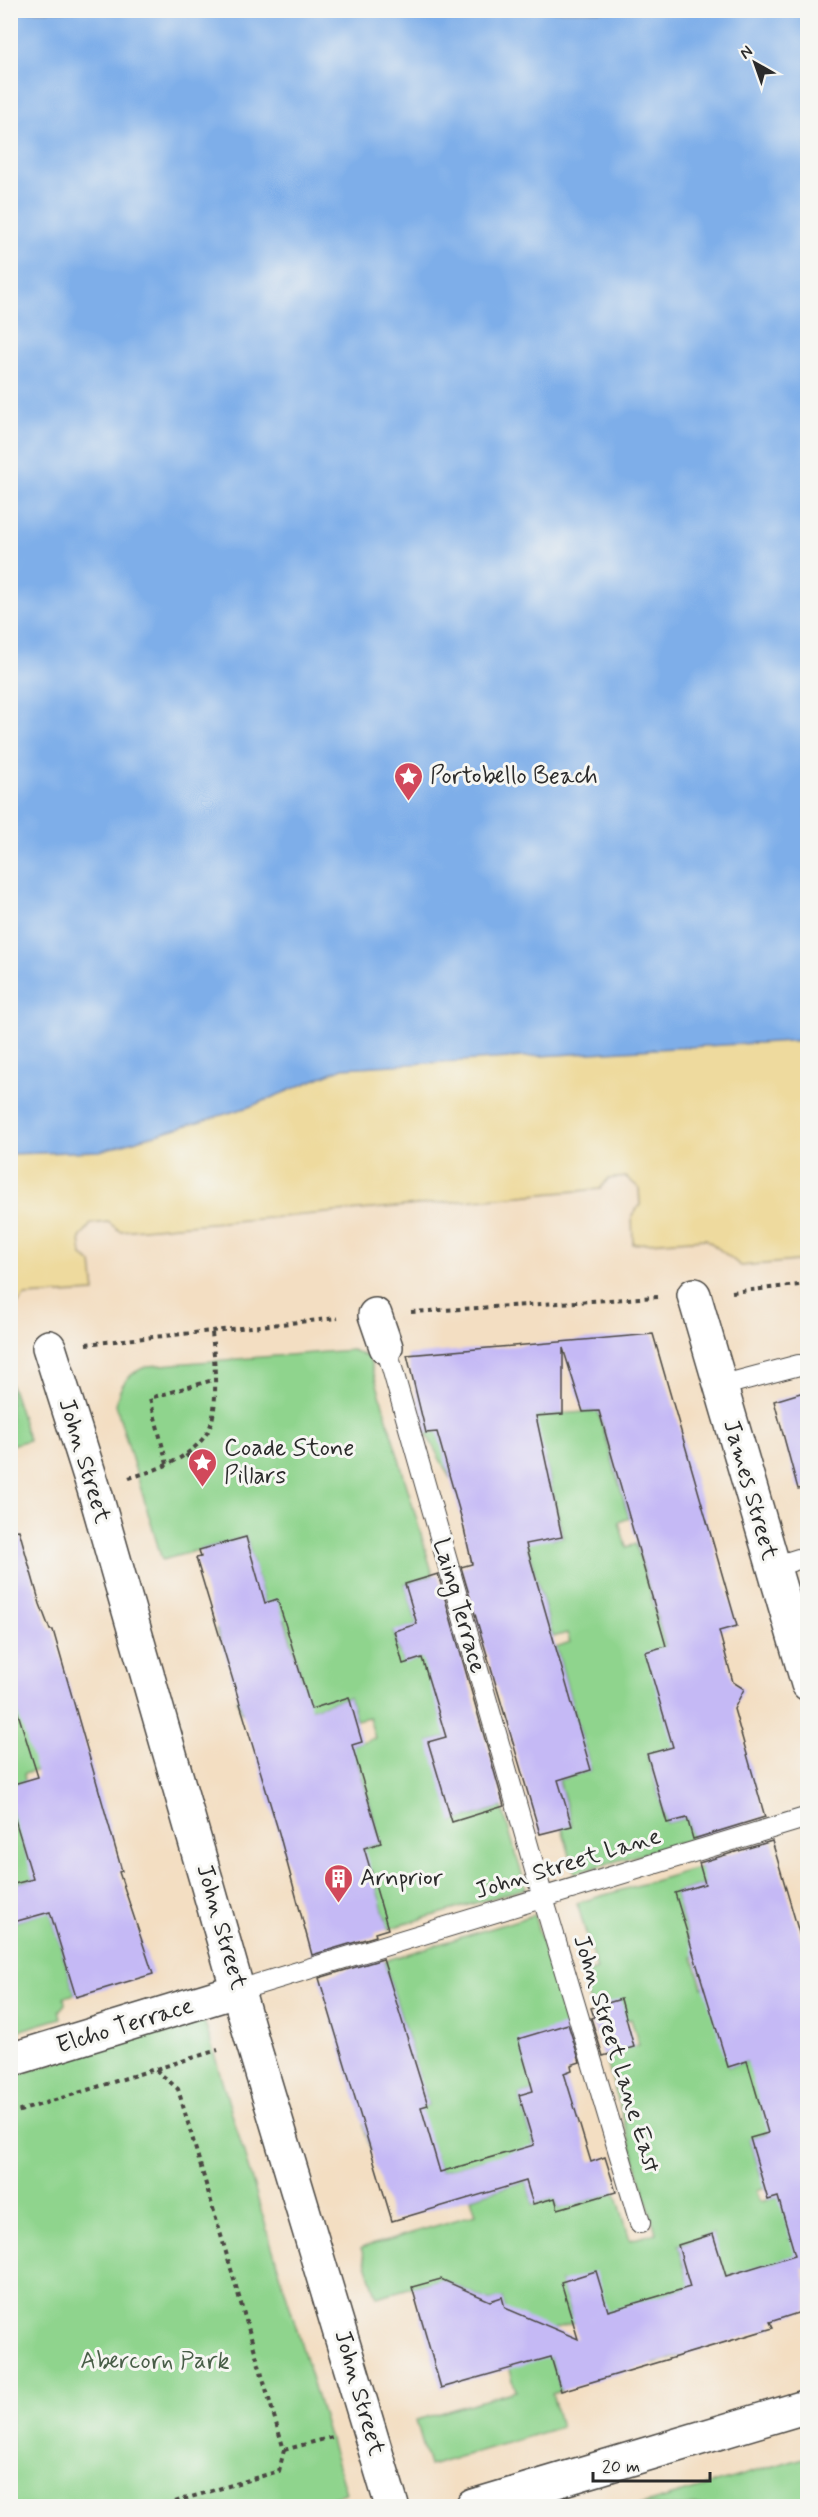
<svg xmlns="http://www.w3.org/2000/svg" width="818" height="2517" font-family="Mynerve,sans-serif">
<rect width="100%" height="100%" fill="#f6f6f2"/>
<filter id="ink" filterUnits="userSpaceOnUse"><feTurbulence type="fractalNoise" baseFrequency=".0167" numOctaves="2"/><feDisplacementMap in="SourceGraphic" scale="12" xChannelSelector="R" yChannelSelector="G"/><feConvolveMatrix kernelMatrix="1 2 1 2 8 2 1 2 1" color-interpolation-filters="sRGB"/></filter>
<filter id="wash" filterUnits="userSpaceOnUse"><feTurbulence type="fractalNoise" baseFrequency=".008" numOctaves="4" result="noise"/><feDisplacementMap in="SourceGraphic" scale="24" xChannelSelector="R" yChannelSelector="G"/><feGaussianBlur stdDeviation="1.35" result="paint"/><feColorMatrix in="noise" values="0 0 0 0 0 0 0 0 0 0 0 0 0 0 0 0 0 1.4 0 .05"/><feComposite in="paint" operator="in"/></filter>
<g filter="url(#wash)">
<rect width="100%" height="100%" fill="#f3dec2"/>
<g fill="#8fd48d" stroke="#5d805c" stroke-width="1.5" fill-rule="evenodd">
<path d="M352,1350L369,1357L433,1575L405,1584L417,1624L394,1632L403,1663L426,1657L440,1716L459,1711L472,1729L429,1742L453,1822L502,1807L526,1888L388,1929L371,1870L322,1861L381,1843L358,1763L320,1774L314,1756L375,1738L369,1717L356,1720L349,1697L301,1712L296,1696L241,1712L237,1699L302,1680L285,1620L220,1640L216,1629L280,1611L265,1603L246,1537L162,1560L116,1405C119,1384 129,1373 148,1366Z"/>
<polygon points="10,1382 29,1440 11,1445 10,1445"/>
<polygon points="598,1411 629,1518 619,1522 626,1547 636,1544 693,1741 647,1755 667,1823 687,1818 693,1839 575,1873 562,1828 572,1825 559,1780 591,1770 556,1647 570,1642 567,1633 553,1637 521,1524 547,1519 551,1539 563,1537 545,1458 450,1478 426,1433 478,1427 477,1420"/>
<polygon points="10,1689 88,1755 24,1774 25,1781 11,1785"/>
<polygon points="22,1802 23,1843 26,1855 53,1873 11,1885 11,1806"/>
<path d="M712,1864L717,1880L675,1893L689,1941L731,1929L736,1945L693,1957L702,1987L712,1984L728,2067L764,2056L785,2128L750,2138L761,2177L791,2169L801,2183L807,2181V2218L790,2239L807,2235V2252L720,2278L713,2234L678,2245L688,2280L697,2285L661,2296L680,2356L654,2364L637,2304L603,2314L561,2282L571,2316L577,2314L579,2321L544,2332L561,2391L552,2394L561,2427L429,2466L416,2420L516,2391L498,2328L510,2324L502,2298L490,2301L441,2279L377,2297L361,2248L476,2214L471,2198L526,2181L533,2204L555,2198L558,2209L616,2192L630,2240L656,2233L605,2055L639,2045L631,2019L627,2020L591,2008L582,1975L597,1970L577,1903ZM786,2181L789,2194L760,2202L756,2190Z"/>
<polygon points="50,1911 75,1994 64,1997 65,2004 59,2011 61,2018 11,2033 11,1923"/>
<polygon points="534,1915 566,2025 533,2091 519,2095 536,2153 483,2160 440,2172 428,2134 371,2151 363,2125 428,2105 384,1961"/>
<polygon points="203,2017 346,2493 301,2506 11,2506 10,2077"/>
<polygon points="807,2456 807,2506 636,2506 652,2502"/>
</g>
<polygon fill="#eeda9e" stroke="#8c8264" stroke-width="1.5" points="807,401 807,1260 741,1266 706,1239 633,1244 632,1215 640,1205 639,1188 626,1177 608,1179 600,1189 120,1231 108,1222 91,1224 80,1238 82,1256 92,1263 95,1292 25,1296 11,1311 11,426"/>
<polygon fill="#7eaee9" stroke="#546c8a" stroke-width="1.5" points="10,11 807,11 807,1040 343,1068 249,1107 100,1151 11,1154"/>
<g id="blocks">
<g fill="#c5b9f5">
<polygon points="653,1334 737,1626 719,1631 733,1682 744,1689 734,1709 765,1817 693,1839 687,1818 667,1823 647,1754 673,1747 645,1652 666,1646 599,1411 583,1412 563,1348 563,1414 536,1416 562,1537 526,1544 591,1770 558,1780 572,1826 540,1834 461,1567 472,1564 462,1520 437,1432 426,1433 407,1355"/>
<polygon points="807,1391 807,1488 798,1489 774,1401"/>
<polygon points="19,1530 40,1604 50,1630 53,1630 122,1871 119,1872 153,1974 76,1997 50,1912 10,1923 10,1885 33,1879 10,1803 10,1785 38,1777 10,1688 10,1531"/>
<polygon points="246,1537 265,1603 277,1599 284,1620 311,1709 349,1697 362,1742 352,1745 381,1843 364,1848 388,1929 375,1933 376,1936 312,1955 279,1833 196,1558 201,1557 199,1550"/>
<polygon points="438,1574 504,1806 452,1822 428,1742 446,1737 422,1658 403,1664 394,1631 417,1624 405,1584"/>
<polygon points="772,1841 807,1960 807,2267 802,2268 807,2287 807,2310 770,2322 773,2328 561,2391 551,2357 441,2388 412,2287 441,2279 490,2301 502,2297 505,2308 578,2339 561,2282 596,2271 608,2311 690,2287 678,2245 713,2234 726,2276 795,2255 778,2197 768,2200 750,2138 768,2133 747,2061 728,2067 675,1893 705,1884 699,1863"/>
<polygon points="383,1959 428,2105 421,2107 440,2172 534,2145 519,2095 533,2091 518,2039 568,2024 580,2062 571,2065 572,2070 564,2073 591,2162 605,2157 616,2192 558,2209 555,2198 533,2204 526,2181 392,2221 319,1978"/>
<polygon points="621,1999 634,2047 603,2056 591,2018 594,2017 591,2008"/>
</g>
</g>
</g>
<g filter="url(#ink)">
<use href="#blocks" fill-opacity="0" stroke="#494642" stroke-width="1.5"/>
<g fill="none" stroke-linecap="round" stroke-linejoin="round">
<defs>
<g id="lane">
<polyline points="386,1347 543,1898 640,2223"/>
<polyline points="720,1386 799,1365"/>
<polyline points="773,1567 808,1556"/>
<polyline points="239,1990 808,1817"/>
</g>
<g id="street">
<polyline points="694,1295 808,1684"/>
<polyline points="375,1315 386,1347"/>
<polyline points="49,1347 94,1489 252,2040 392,2506"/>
<polyline points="10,2060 239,1990"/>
</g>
<polyline id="secondary" points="473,2506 808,2406"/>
</defs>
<use href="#lane" stroke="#494642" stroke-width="22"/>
<use href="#street" stroke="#494642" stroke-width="36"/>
<use href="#secondary" stroke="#494642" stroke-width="36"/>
<g stroke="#494642" stroke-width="4" stroke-dasharray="4.5 4.5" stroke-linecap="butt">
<polyline points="732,1292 808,1284"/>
<polyline points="411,1312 658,1297"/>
<polyline points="86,1344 338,1318"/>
<polyline points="186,1454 201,1473"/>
<polyline points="167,1464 150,1398 213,1380"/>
<path d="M129,1478C157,1470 190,1459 207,1433C220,1414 214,1355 212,1332"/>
<polyline points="156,2069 218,2050"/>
<polyline points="10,2114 155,2069 178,2089 284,2450 279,2471 161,2506"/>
<polyline points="284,2450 332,2437"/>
</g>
<use href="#lane" stroke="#fff" stroke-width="20"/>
<use href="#street" stroke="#fff" stroke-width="33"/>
<use href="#secondary" stroke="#fff" stroke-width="33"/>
</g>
</g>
<defs>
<symbol id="sight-pin" viewBox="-11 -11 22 30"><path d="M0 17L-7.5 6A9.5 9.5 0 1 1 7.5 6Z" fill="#d1495b" stroke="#f6f6f2"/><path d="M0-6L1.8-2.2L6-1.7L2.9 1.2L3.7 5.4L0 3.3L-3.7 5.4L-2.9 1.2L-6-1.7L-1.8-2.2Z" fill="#fff"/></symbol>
<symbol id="building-pin" viewBox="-11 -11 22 30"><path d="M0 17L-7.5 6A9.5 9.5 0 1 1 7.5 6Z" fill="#d1495b" stroke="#f6f6f2"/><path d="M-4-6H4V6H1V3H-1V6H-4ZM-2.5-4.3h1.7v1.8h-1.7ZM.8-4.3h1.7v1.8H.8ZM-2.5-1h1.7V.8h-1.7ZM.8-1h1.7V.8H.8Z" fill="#fff"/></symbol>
</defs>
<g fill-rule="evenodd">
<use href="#sight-pin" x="392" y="760" width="33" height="45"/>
<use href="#sight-pin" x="186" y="1446" width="33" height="45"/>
<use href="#building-pin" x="322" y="1862" width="33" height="45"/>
</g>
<g text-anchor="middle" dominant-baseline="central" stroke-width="6" stroke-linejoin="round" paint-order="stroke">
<g font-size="24" fill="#2b2b2b" stroke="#f6f6f2" text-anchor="start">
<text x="430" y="776">Portobello Beach</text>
<text x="224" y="1448">Coade Stone<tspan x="224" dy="28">Pillars</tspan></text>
<text x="360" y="1878">Arnprior</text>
</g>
<g font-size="24" fill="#2b2b2b" stroke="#f6f6f2">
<text transform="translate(84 1461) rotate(73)">John Street</text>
<text transform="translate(750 1490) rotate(74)">James Street</text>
<text transform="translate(459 1606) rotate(74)">Laing Terrace</text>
<text transform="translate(568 1864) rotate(-17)">John Street Lane</text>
<text transform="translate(221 1927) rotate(74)">John Street</text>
<text transform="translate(125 2026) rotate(-17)">Elcho Terrace</text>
<text transform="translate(616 2054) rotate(73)">John Street Lane East</text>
<text transform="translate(359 2393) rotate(74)">John Street</text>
</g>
<g font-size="24" fill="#495e48" stroke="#f6f6f2">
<text x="155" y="2361">Abercorn Park</text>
</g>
</g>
<rect width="818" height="2517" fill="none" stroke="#f6f6f2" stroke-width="36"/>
<g transform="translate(755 63) rotate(320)" stroke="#f6f6f2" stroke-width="4.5" paint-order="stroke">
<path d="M0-4.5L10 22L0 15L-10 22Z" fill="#2b2b2b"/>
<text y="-9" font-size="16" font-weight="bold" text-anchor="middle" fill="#2b2b2b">N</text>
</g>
<path d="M593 2472v9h117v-9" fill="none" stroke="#2b2b2b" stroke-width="3"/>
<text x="602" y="2472" font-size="18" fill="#2b2b2b" stroke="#f6f6f2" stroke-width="4.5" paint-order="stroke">20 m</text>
</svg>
